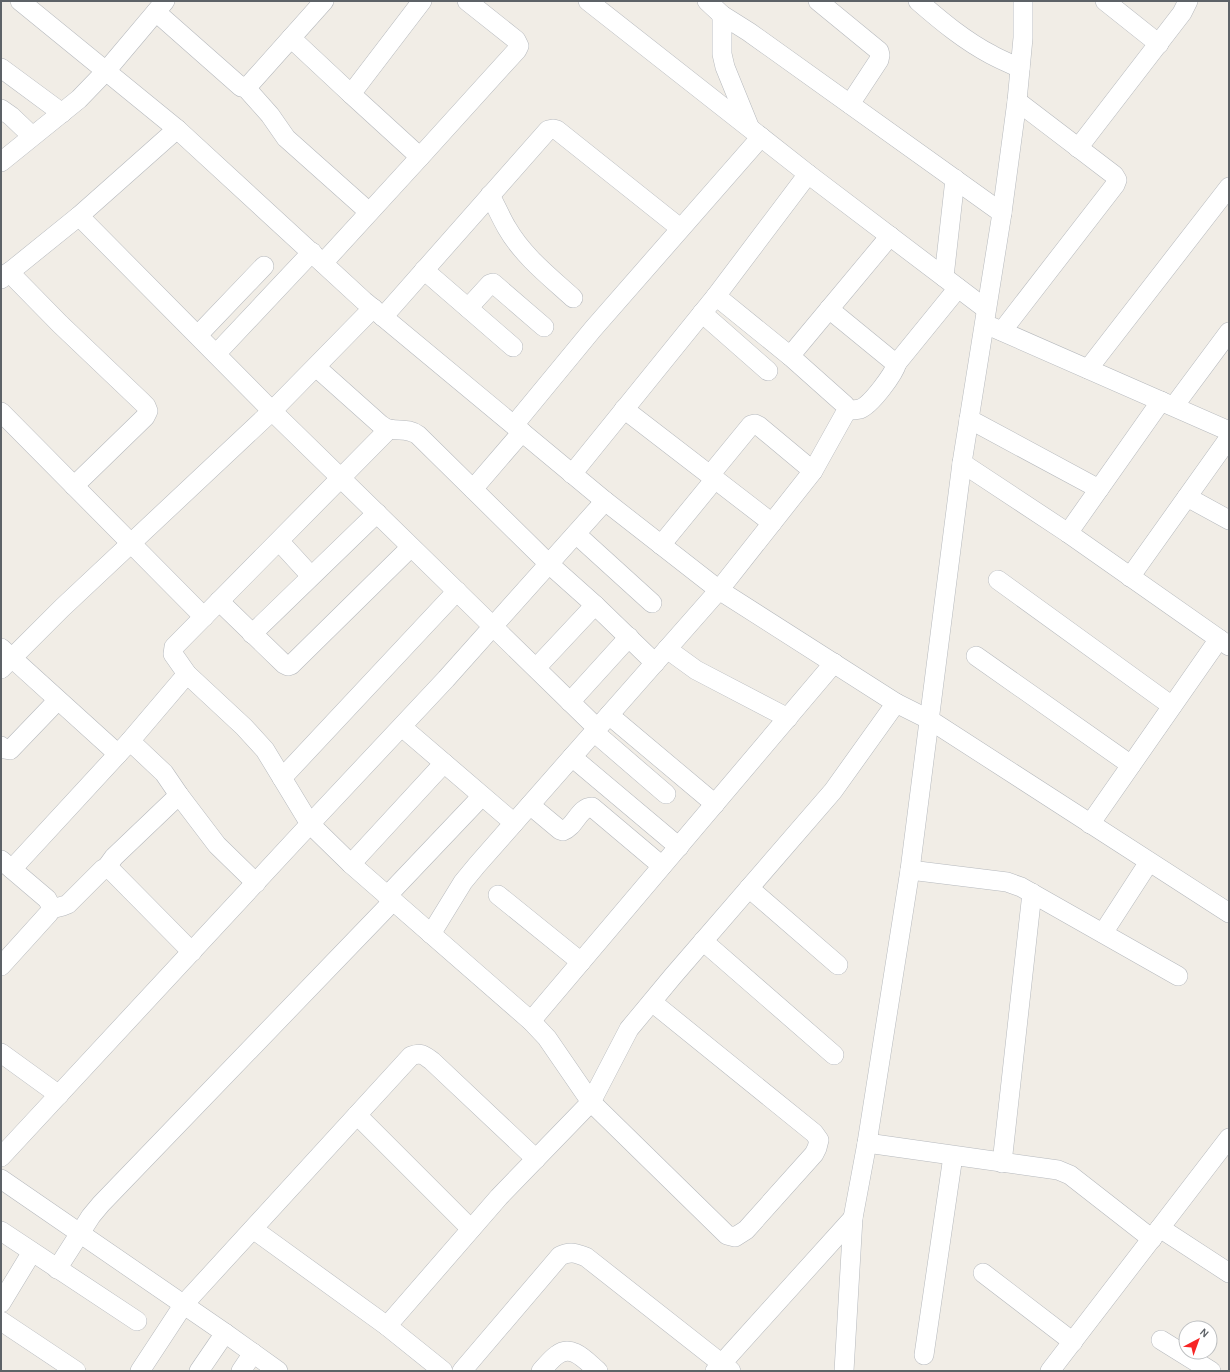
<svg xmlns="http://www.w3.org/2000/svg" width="1230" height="1372" font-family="Karla,sans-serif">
<rect width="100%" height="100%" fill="#f1ede6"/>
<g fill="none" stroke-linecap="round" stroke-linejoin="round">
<defs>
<g id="minor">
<polyline points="20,1 177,129 364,301 605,501 719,590 896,703 930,720 1229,913"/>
<polyline points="588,1 808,174 986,309"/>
<polyline points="707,1 722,15 749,32 1002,213"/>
<polyline points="818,1 879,51 880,55 879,60 850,104"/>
<path d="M918,1C941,21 965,41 992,55C1001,60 1011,64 1020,68"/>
<polyline points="1105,1 1159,44"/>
<polyline points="156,12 241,87 249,85 324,1"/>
<polyline points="722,15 722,54 725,67 749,126"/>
<polyline points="291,38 351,94"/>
<polyline points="1,68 62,113"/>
<polyline points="245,87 270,115 286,138 369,212"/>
<polyline points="1,109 11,116 32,136"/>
<polyline points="1078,148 1182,13 1188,1"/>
<polyline points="420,157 517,50 519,46 516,40 467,1"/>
<polyline points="1,162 79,99 106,71 165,1"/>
<path d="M490,195C496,206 501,218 507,228C523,256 550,277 573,298"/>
<polyline points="79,216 272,411 597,728"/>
<polyline points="323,263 420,157 351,94 422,1"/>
<polyline points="424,270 513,347"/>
<polyline points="9,272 60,324 143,403 146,406 148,411 145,417 74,486"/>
<polyline points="944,277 955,179"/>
<polyline points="1,279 79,216 177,129"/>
<polyline points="468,308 490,284 493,283 544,327"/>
<polyline points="829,309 895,363 897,363 958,288"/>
<polyline points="702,313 768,371"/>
<polyline points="383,317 548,130 553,129 557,130 680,228"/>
<polyline points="992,327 1229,431"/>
<polyline points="1002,331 1115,185 1117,180 1114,175 1017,101"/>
<polyline points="198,335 264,266"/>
<polyline points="216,354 312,252"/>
<polyline points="790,356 890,236"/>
<path d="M316,367L381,425C384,427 387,429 390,429C400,431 409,428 418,435L549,564L595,605L655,663"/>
<polyline points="1088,369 1229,187"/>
<polyline points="1174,406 1229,332"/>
<polyline points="624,409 772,523"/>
<path d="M847,410C851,410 856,410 860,409C871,405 894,374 897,363"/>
<polyline points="1,412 204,617"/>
<polyline points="969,419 1099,489"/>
<polyline points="514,425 593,329 761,137"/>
<polyline points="389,429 174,647 173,654 187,674 244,727 265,750 310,824 351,864 531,1021 547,1038 591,1102 727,1235 735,1237 746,1230 814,1154 817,1148 819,1140 814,1133 652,1002"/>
<polyline points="962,463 1068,533 1229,646"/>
<polyline points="572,474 716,296 808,174"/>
<polyline points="710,475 751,425 755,424 759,426 813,471"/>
<polyline points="473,489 522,432"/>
<polyline points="1187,497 1229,520"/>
<polyline points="1068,533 1161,401"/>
<polyline points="576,534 652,603"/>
<polyline points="279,541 311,576"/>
<polyline points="661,545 715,479"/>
<polyline points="1130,577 1229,438"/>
<polyline points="998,580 1172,706"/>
<polyline points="219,601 284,664 288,666 291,665 411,547"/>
<polyline points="252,634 377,513"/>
<polyline points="1,648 118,754"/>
<polyline points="667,649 696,670 788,718"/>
<polyline points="976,656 1131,765"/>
<polyline points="536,668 595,605"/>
<polyline points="1,669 62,608 272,411 373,308"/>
<polyline points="570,702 629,637"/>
<polyline points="609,715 715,804"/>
<polyline points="402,727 514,823"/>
<polyline points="594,732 666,794"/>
<polyline points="130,741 164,773 179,795 217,845 256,883"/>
<polyline points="1,746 4,749 10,750 58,700"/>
<polyline points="572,757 679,847"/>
<polyline points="282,778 457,591"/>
<path d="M530,805L560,830L563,831C575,827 579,807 592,807L662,866"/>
<polyline points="1090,824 1219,639"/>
<path d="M1,860L47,899C50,904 52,907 49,913L1,966"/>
<polyline points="351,864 444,763"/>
<polyline points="106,868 114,857 179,795"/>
<polyline points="12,869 130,741 187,674"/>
<polyline points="910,870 1007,882 1021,887 1178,976"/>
<polyline points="749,888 838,965"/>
<polyline points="498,895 581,962"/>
<polyline points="387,896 482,796"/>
<polyline points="51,909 63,906 68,904 103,869 106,868 110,869 192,952"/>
<polyline points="1103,933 1149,862"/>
<polyline points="431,934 463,882 477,865 719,590 813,471 847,410 845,405 790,356 716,296"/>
<polyline points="703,941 834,1055"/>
<polyline points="531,1021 834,663"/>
<polyline points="1,1053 59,1095"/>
<polyline points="357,1115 471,1229"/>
<polyline points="867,1143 1058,1170 1070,1175 1152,1239"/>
<polyline points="1,1157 310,824 446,679 605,501"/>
<polyline points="1002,1163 1032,893"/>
<polyline points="1,1179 225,1333 278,1371"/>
<polyline points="1160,1228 1229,1273"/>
<polyline points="253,1229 387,1326 443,1371"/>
<polyline points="1,1231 137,1321"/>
<polyline points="57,1269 91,1216 101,1204 393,901"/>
<polyline points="983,1273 1073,1342"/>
<polyline points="1,1303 32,1252"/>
<polyline points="1,1321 76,1371"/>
<polyline points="387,1326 499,1197 591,1102 629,1029 673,976 833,791 896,703"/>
<polyline points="1161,1340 1211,1371"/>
<polyline points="924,1355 953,1156"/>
<path d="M140,1371L184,1304L411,1056C421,1052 424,1055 432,1061L536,1159"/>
<polyline points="199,1371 225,1333"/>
<polyline points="241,1371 253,1353"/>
<path d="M462,1371L560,1256C570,1251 576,1253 586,1257L731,1371"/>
<path d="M541,1371C546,1366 551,1359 557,1355C572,1343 587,1362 598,1371"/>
<polyline points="715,1371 853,1218"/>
<polyline points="844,1371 853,1218 867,1143 910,870 962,463 1002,213 1017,101 1023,38 1023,1"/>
<polyline points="1050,1371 1229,1138"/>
</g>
</defs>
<use href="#minor" stroke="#b6b9bd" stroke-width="20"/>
<use href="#minor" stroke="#fff" stroke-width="19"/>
</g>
<rect width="1230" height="1372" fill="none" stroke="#5d6267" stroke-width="4"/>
<g transform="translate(1198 1340) rotate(41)"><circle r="19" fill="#ffffff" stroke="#bec0c2"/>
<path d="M0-3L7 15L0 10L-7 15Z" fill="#f72625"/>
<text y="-6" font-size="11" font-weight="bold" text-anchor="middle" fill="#5d6267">N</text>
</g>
</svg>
